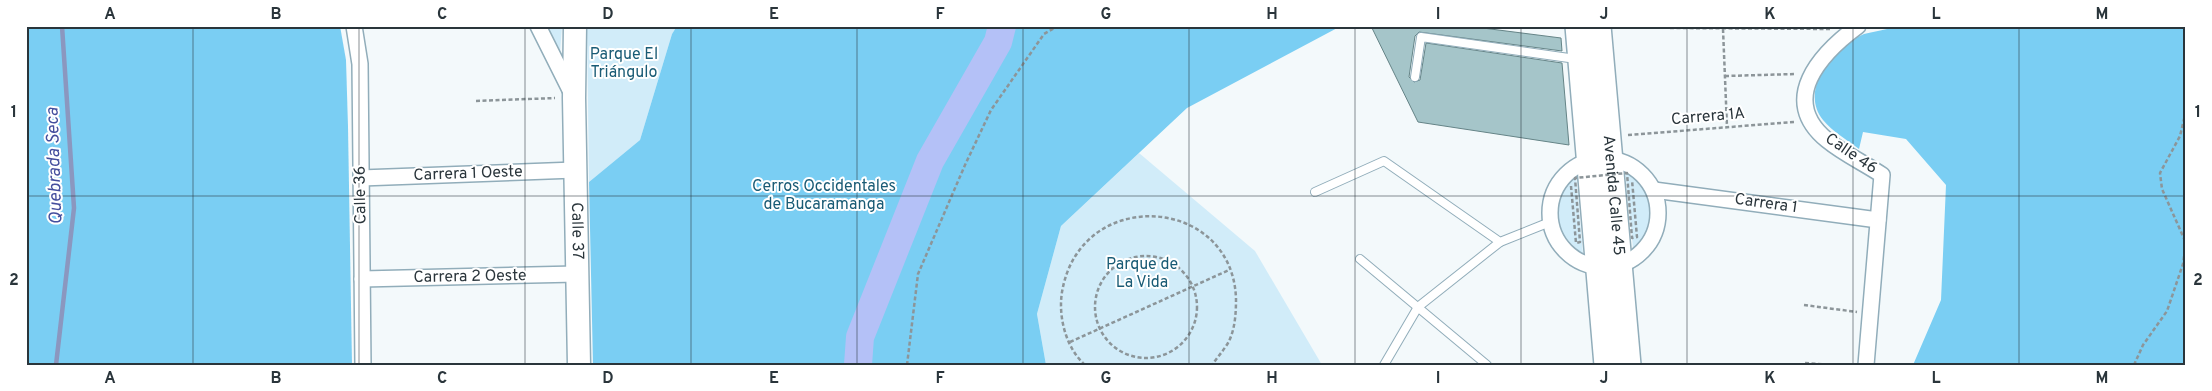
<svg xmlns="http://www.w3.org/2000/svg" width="2212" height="391" font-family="Overpass,sans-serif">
<rect width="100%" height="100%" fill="#f3f9fb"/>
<g fill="#d1ecf9">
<polygon points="546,26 562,26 560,53"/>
<polygon points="587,26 677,26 672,34 640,140 589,182"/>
<polygon points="1139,153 1255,251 1322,365 1046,365 1037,314 1061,226"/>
<path d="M1625,169C1654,186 1663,228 1633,248Z"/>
<path d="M1576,175L1583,254C1553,232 1543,200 1576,175Z"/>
</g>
<g fill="#7acef3">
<polygon points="26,26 340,26 346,60 348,127 352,365 26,365"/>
<polygon points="677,26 1341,26 1187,108 1061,226 1037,314 1046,365 593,365 589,182 640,140 672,34"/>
<path d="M1888,26H2186V365H1913L1941,300L1946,185L1906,139L1863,132L1859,149C1847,140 1832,131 1823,120C1798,89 1835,46 1864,34C1871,32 1880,31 1887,29Z"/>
</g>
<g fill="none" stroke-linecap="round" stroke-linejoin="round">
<polyline stroke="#8b97bf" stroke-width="4.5" points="56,365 74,208 62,26"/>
<polyline stroke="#b4c1f7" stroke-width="28" points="858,365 860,337 930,161 998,42 1002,26"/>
</g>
<polygon fill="#a5c5c9" stroke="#658487" points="1371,26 1467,26 1561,38 1562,51 1419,32 1415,36 1409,77 1414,82 1420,80 1426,43 1562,63 1569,145 1418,122"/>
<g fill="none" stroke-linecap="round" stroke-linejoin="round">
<defs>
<g id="lane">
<polyline points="1415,77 1421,37 1576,59"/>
<polyline points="1315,192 1384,161 1500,242 1550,222"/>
<polyline points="1360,259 1487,365"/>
<polyline points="1384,365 1418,307 1500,242"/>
</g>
<g id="street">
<polyline points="354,26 360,64 363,365"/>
<polyline points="538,26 572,94"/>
<path d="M1858,26C1820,54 1778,100 1827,140C1844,154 1864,163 1882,175L1866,365"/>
<circle cx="1604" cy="213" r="54"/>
<polyline points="361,178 575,170"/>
<polyline points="1654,190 1878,220"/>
<polyline points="362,279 577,274"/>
</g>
<g id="secondary">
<path id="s1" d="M575,26L574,98L579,365"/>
</g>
<g id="primary">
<polyline points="1578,26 1607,365"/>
<path id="s2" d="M1598,26L1628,365"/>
</g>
</defs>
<use href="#lane" stroke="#91adba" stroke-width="10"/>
<use href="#street" stroke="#91adba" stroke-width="18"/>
<use href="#secondary" stroke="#91adba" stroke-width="25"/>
<use href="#primary" stroke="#91adba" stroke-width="28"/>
<g stroke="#8c9599" stroke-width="2.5" stroke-dasharray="4 2.5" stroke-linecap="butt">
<polyline points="1670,28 1831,29"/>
<polyline points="1723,29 1727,127"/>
<polyline points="1725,76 1796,74"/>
<polyline points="476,101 555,98"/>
<polyline points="1628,135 1794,122"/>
<circle cx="1146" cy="307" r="51"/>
<polyline points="1804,305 1857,312"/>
<polyline points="1070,342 1229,270"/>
<polyline points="1805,363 1830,365"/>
<polyline points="907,365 918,274 965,165 991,110 1044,34 1058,26"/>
<path d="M1085,365C1066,348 1058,317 1062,292C1080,185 1233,195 1236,299C1236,314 1235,330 1228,343C1223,351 1217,358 1212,365"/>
<polyline points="2134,365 2143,345 2167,311 2183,264 2186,243 2162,189 2160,173 2180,136 2186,111"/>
</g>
<use href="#lane" stroke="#fff" stroke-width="8"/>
<use href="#street" stroke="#fff" stroke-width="15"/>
<use href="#secondary" stroke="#fff" stroke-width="22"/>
<use href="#primary" stroke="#fff" stroke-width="25"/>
<polyline stroke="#8c9599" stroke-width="2.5" stroke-dasharray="4 2.5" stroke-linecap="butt" points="1571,186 1576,243 1580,242 1575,178 1627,173 1632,238 1637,237 1632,180"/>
</g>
<path fill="none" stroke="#2a353b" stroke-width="1" stroke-opacity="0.55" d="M193,26V365M359,26V365M525,26V365M691,26V365M857,26V365M1023,26V365M1189,26V365M1355,26V365M1521,26V365M1687,26V365M1853,26V365M2019,26V365M26,196H2186"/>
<g text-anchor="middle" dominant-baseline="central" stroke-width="4" stroke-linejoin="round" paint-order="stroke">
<g font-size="16" fill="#195b75" stroke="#fff">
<text x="624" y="55">Parque El<tspan x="624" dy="18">Triángulo</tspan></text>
<text x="824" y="187">Cerros Occidentales<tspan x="824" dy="18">de Bucaramanga</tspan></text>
<text x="1142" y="265">Parque de<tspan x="1142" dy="18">La Vida</tspan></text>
</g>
<g font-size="16" fill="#2a353b" stroke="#fff">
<text transform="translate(1708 117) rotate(-5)">Carrera 1A</text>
<text transform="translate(1851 154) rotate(34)">Calle 46</text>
<text transform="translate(468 174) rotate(-2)">Carrera 1 Oeste</text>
<text transform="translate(361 195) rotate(-91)">Calle 36</text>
<text stroke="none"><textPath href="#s2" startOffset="170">Avenida Calle 45</textPath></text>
<text transform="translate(1766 204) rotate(8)">Carrera 1</text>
<text stroke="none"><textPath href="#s1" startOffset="205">Calle 37</textPath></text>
<text transform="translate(470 277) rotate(-1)">Carrera 2 Oeste</text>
</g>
<g font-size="18" font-style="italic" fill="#444e9d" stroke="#fff">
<text transform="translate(55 166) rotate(-92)">Quebrada Seca</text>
</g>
</g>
<rect width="2212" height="391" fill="none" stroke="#ffffff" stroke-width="55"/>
<rect x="28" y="28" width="2156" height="336" fill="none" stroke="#2a353b" stroke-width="2"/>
<g font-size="16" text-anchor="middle" font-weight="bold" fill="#2a353b">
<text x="110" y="19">A</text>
<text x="276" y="19">B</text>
<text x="442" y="19">C</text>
<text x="608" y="19">D</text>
<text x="774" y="19">E</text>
<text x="940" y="19">F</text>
<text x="1106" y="19">G</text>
<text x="1272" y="19">H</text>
<text x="1438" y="19">I</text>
<text x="1604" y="19">J</text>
<text x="1770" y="19">K</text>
<text x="1936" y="19">L</text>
<text x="2102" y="19">M</text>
<text x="14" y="117">1</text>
<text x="2198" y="117">1</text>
<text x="14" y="285">2</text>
<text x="2198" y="285">2</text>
<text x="110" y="383">A</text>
<text x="276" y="383">B</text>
<text x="442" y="383">C</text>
<text x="608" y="383">D</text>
<text x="774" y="383">E</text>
<text x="940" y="383">F</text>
<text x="1106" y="383">G</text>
<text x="1272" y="383">H</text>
<text x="1438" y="383">I</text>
<text x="1604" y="383">J</text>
<text x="1770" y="383">K</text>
<text x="1936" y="383">L</text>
<text x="2102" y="383">M</text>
</g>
</svg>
